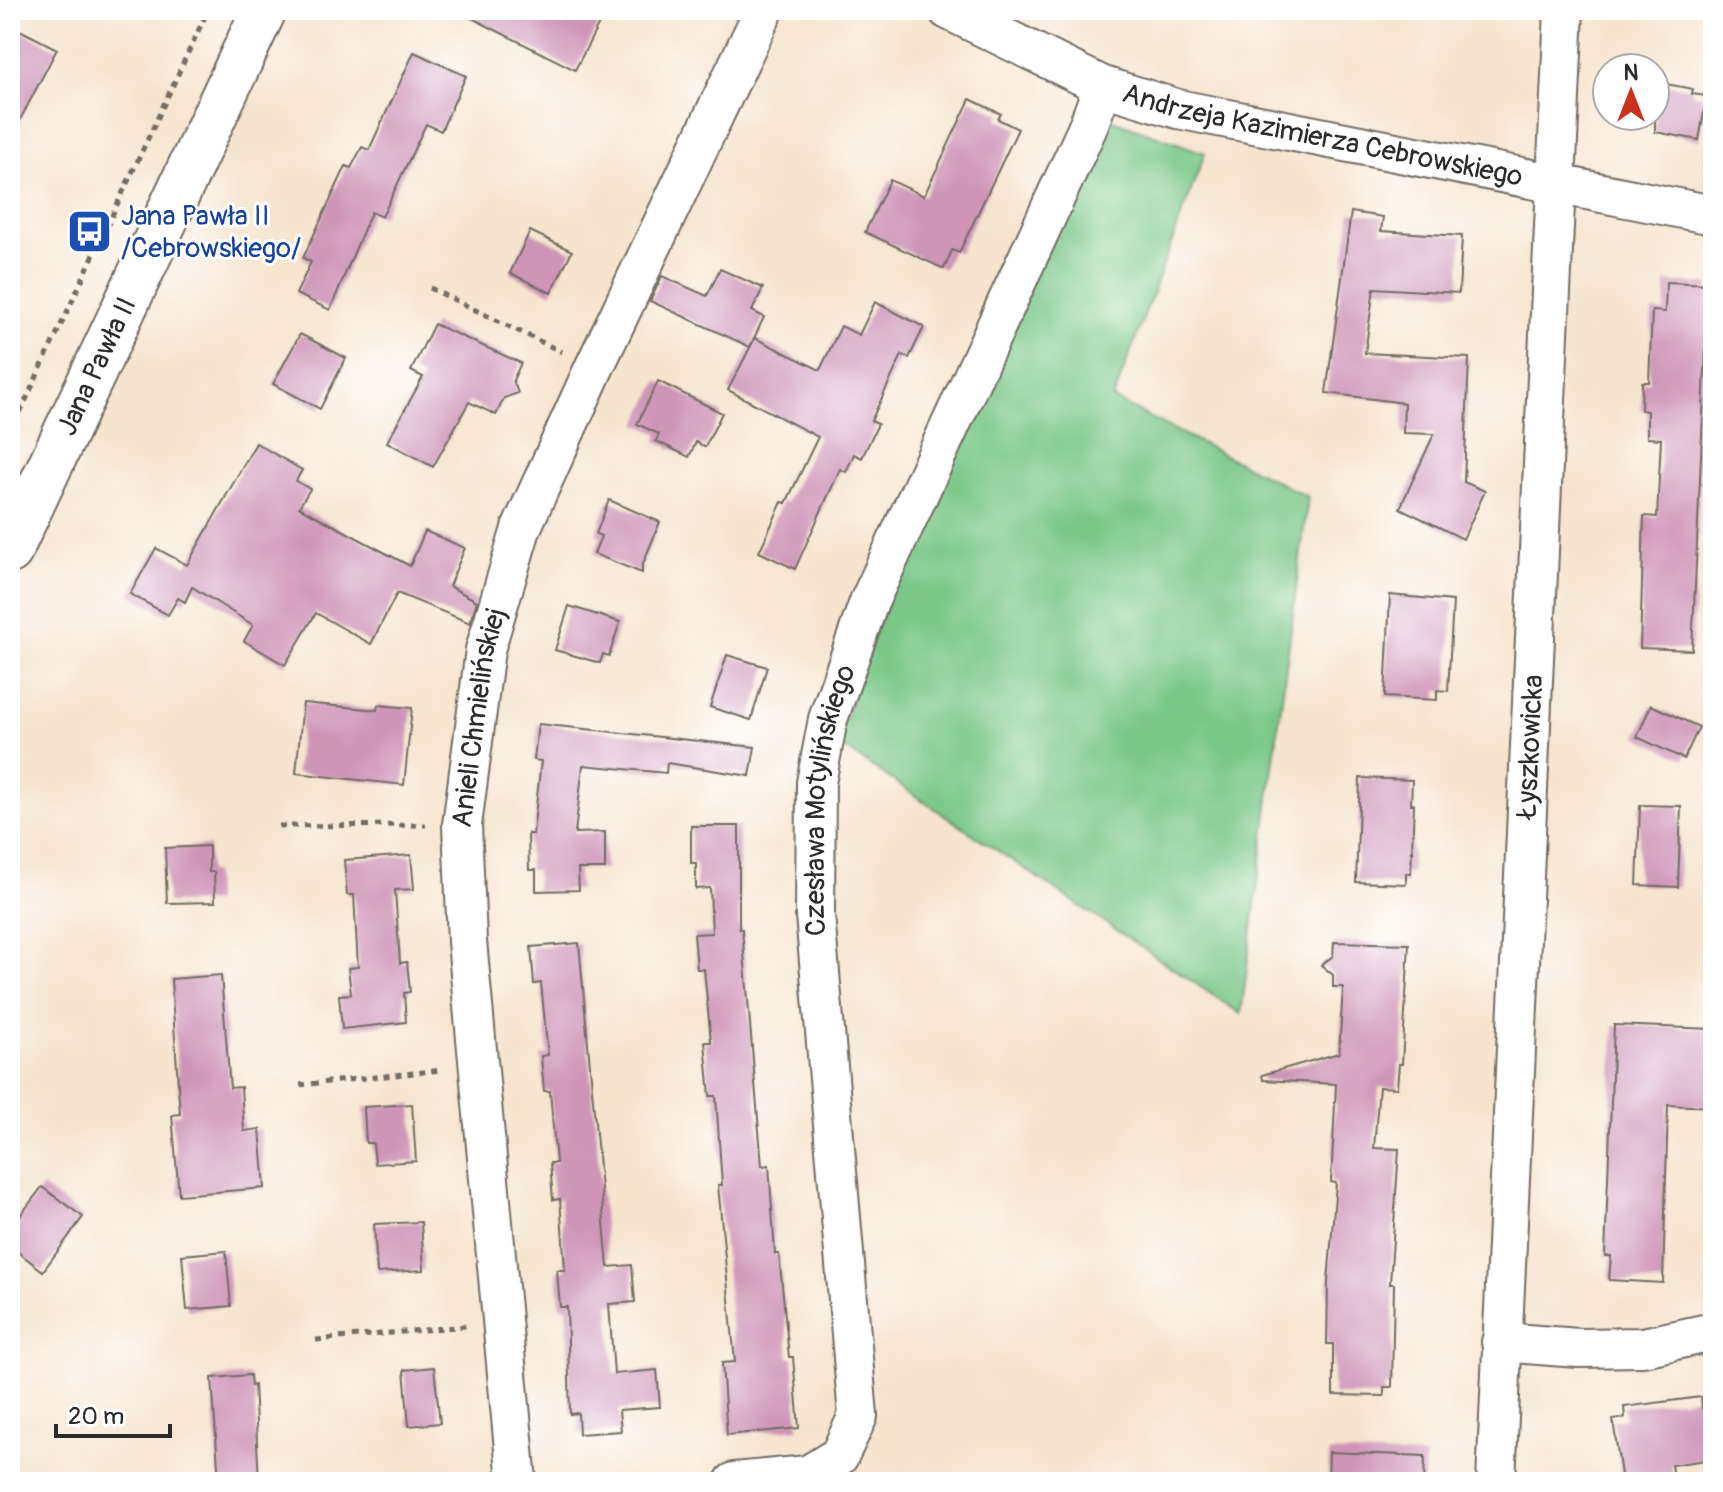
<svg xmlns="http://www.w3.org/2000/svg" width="1723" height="1492" font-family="Pangolin,sans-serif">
<rect width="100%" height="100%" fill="#fff"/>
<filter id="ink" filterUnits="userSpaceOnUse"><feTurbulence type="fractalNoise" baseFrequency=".0125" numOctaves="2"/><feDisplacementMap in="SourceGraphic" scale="16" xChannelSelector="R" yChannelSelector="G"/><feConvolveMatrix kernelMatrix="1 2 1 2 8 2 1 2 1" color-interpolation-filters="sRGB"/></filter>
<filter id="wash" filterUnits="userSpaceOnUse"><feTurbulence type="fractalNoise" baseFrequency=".006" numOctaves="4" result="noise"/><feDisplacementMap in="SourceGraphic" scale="32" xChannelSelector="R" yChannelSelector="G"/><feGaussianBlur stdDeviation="1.8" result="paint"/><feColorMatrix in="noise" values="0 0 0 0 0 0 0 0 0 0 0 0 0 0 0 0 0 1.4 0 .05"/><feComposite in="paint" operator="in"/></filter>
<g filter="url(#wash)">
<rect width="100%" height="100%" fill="#f6e4ce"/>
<polygon fill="#7ac888" stroke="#527a5a" stroke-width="2" points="1090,112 1205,153 1113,399 1308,497 1241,1014 837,743 881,615"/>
<g id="blocks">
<g fill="#ce95b7">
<polygon points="456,10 606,10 575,70"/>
<polygon points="10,25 57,49 10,139"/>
<polygon points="414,52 466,76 441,131 426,124 382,217 371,212 330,310 296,294 311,262 303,258 346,166 351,168 362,147 369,150"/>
<polygon points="1655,82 1693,89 1692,94 1707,96 1699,140 1655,132"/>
<polygon points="970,99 1001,114 998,119 1018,129 959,253 952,250 944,269 865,232 890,180 924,196"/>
<polygon points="1351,212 1383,217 1381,231 1462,236 1459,293 1374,288 1365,353 1469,358 1464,482 1485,491 1463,539 1400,508 1434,434 1403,433 1404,403 1326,393"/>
<polygon points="530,231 572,251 551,293 510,273"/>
<polygon points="720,269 763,288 752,311 764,317 750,347 650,301 662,276 707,296"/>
<polygon points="1666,282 1709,284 1692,650 1640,648 1644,516 1657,517 1661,439 1647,438 1647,411 1641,410 1642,382 1649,382 1652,311 1665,312"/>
<polygon points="875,302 924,327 909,358 902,355 871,421 878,424 862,458 854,454 846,472 840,469 795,569 759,552 782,502 786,503 818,437 728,390 755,338 820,370 841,326 859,335"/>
<polygon points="434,324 521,363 513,380 518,393 504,398 496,415 469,402 433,467 387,442 423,377 411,371"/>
<polygon points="300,334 346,358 320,409 273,384"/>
<polygon points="658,381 722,413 705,447 696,442 689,457 656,441 659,434 637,424"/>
<polygon points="256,443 302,470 296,481 310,489 299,507 410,566 425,531 465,548 449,586 477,601 470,623 397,593 371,644 316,613 285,665 244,641 253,625 192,587 185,602 178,598 168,615 130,594 156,548 187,565"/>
<polygon points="609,500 660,522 642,566 642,573 594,554 601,536 596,534"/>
<polygon points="1390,595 1453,601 1448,691 1437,690 1437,700 1385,697"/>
<polygon points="569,606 620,622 609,656 603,654 600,663 555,650"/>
<polygon points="727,655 767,667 751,720 710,707"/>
<polygon points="303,703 377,710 378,705 412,708 404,785 296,773"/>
<polygon points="1651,705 1699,727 1684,759 1637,737"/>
<polygon points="538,724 755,747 750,776 667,763 666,773 583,765 575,833 605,832 605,869 578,869 579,890 536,891 536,870 529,870 528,834 533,834 541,761 534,760"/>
<polygon points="1360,778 1412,780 1411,804 1414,804 1411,873 1406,873 1406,884 1356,882"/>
<polygon points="1640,805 1681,806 1678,887 1637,885"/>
<polygon points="691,826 739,826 739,929 742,929 762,1166 769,1165 775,1254 779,1254 789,1357 793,1357 799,1428 727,1435 722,1363 735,1362 718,1185 722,1185 716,1096 710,1096 705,1042 711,1042 704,969 697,969 694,934 712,933 710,888 696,889 696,863 691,863"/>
<polygon points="209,846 209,872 214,872 215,902 167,903 165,848"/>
<polygon points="411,855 414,889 395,890 400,963 407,962 410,992 404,993 406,1022 342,1029 339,995 351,994 348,968 358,967 354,895 347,895 344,860"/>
<polygon points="1334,942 1409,944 1402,1064 1399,1064 1397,1088 1379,1087 1374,1148 1399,1149 1390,1284 1394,1284 1392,1387 1384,1387 1384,1396 1333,1395 1333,1344 1327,1344 1328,1282 1336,1183 1331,1182 1336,1084 1263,1080 1262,1075 1339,1053 1343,987 1333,987 1333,975 1321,965 1333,956"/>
<polygon points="579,943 608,1267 632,1265 635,1302 609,1304 614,1374 657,1370 660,1407 619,1410 621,1431 579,1434 578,1413 570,1414 567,1307 560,1307 557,1270 565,1270 560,1199 553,1200 550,1163 556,1163 550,1091 544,1091 541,1056 548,1055 541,983 534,984 531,947"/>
<polygon points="221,975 230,1088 241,1087 244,1131 260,1129 265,1188 179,1195 172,1115 180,1114 171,979"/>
<polygon points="1614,1025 1713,1029 1713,1107 1668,1105 1663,1283 1609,1280 1611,1256 1605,1256"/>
<polygon points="412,1104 416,1161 375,1164 373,1143 366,1143 364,1107"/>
<polygon points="42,1187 83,1217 43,1271 10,1246 10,1229"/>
<polygon points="421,1222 424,1270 377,1273 374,1224"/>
<polygon points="226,1251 231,1306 187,1310 182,1255"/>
<polygon points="434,1367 440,1423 409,1426 404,1370"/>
<polygon points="250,1375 251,1386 254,1385 259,1482 219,1482 212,1378"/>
<polygon points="1701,1397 1702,1408 1713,1406 1713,1459 1671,1465 1674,1482 1622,1482 1613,1420 1625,1418 1624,1407"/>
<polygon points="1329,1452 1425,1456 1424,1482 1328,1482"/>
</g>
</g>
</g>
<g filter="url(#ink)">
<use href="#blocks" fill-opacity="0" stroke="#726c64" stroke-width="2"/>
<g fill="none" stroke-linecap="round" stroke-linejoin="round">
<defs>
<g id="street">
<path id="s1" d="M948,10L1103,86L1178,109L1713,215"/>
<polyline points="1501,1342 1578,1348 1643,1347 1713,1332"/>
<path id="s2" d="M517,1482L467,941L462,825L485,650L521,529L594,368L764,10"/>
<path id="s3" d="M734,1482L808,1475L839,1456L858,1416L815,915L816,783L828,719L869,602L1087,129L1103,86"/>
<path id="s4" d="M1496,1482L1564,10"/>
</g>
<g id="secondary">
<path id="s5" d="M10,551L264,10"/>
</g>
</defs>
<use href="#street" stroke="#726c64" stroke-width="42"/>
<use href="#secondary" stroke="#726c64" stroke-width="48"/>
<g stroke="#726c64" stroke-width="5" stroke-dasharray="6 6" stroke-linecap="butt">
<polyline points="430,288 562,352"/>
<polyline points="10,434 208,10"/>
<polyline points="279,826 426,825"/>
<polyline points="300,1085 442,1070"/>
<polyline points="316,1340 466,1326"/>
</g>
<use href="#street" stroke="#fff" stroke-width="38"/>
<use href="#secondary" stroke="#fff" stroke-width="44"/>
</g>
</g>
<defs>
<symbol id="bus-square" viewBox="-11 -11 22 22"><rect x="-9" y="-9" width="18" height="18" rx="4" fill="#1a4fb4" stroke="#fff"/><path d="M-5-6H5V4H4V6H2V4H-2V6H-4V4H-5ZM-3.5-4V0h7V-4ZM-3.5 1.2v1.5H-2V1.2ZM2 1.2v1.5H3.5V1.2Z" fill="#fff"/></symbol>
</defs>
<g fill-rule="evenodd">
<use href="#bus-square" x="64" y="206" width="51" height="51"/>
</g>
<g text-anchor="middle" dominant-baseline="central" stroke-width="6" stroke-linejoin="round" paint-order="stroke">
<g font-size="28" fill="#2b2b2b" stroke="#fff">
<text stroke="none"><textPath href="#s1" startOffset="398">Andrzeja Kazimierza Cebrowskiego</textPath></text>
<text stroke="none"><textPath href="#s5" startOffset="204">Jana Pawła II</textPath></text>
<text stroke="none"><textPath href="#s2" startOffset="768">Anieli Chmielińskiej</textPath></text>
<text stroke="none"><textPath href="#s4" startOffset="736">Łyszkowicka</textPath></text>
<text stroke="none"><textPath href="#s3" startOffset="774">Czesława Motylińskiego</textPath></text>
</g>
<g font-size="28" fill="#164399" stroke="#fff" text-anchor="start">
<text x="121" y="216">Jana Pawła II<tspan x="121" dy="32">/Cebrowskiego/</tspan></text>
</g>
</g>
<rect width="1723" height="1492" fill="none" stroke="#fff" stroke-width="40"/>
<g transform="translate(1631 92)"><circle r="38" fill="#ffffff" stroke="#aaaaaa" stroke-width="2"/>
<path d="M0-6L14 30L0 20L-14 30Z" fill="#c8321e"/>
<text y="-12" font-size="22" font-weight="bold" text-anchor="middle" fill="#2b2b2b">N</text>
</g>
<path d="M56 1424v12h114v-12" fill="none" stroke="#2b2b2b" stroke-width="4"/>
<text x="68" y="1424" font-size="24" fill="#2b2b2b" stroke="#ffffff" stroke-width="6" paint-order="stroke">20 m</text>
</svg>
